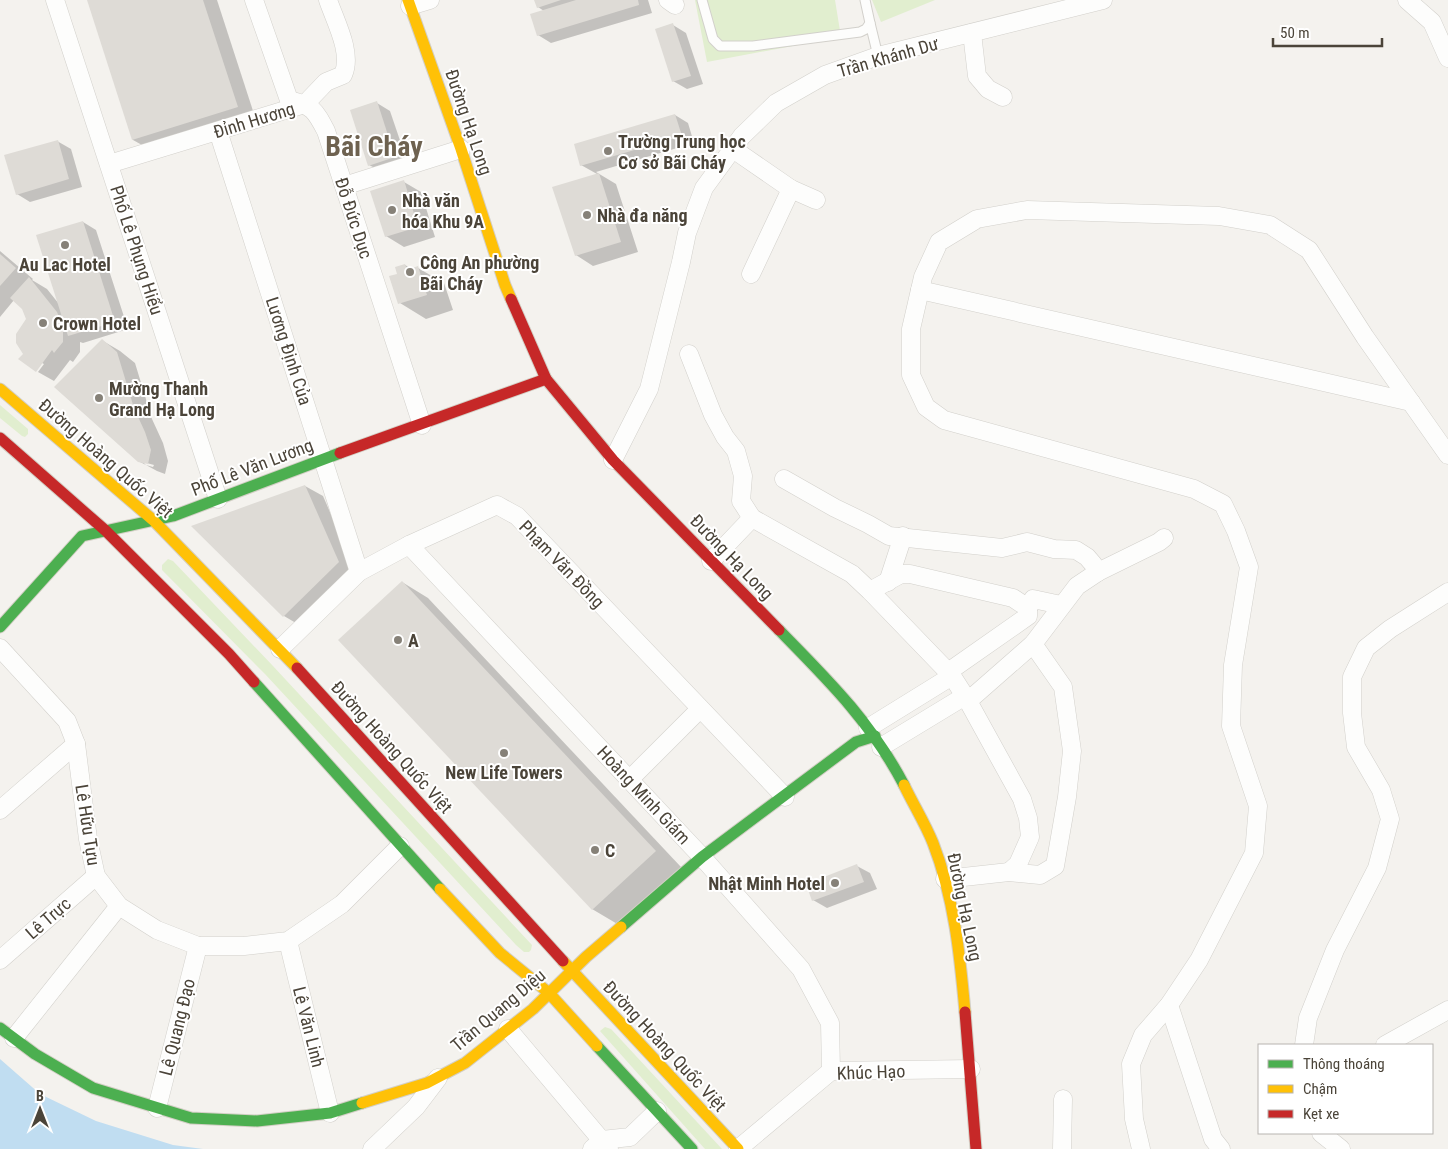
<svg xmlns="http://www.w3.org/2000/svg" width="1448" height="1149" font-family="'Roboto Condensed',sans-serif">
<rect width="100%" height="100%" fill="#f4f2ee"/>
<g fill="#e1eecf">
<polygon points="695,0 835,0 841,37 707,62"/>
<polygon points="872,0 935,0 881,22"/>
<polygon points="0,405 28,429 28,434 25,437 22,436 0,418"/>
<polygon points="168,559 173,561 273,666 532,945 531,950 529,952 524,952 516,945 265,674 162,570 162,565"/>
<polygon points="605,1027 611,1029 722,1149 705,1149 600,1031"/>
</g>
<polygon fill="#c0ddf1" points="0,1059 40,1094 96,1121 173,1145 203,1149 0,1149"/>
<g fill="#0003">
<polygon points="89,0 217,0 255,117 151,150 133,140"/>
<polygon points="536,0 648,0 652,13 551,43 538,35 544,11 538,7"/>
<polygon points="673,25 686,33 703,84 687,89 673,81"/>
<polygon points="377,103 390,111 408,164 383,172 369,165"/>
<polygon points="675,115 688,123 694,143 596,172 616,184 638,252 593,266 576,255 597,174 581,165"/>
<polygon points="57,141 71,149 82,187 30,202 17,194"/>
<polygon points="404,182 421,192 435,237 404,247 386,236"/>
<polygon points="83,222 96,230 128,329 83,343 80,342 80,352 73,362 70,360 54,381 38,372 44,364 25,354 28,320 23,309 14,300 0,317 0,251 33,279 32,280 47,289 59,304"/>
<polygon points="405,265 412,269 418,268 444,283 453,310 426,319 400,303"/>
<polygon points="103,341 120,351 135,363 152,419 163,443 168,461 165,474 157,471 146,465 153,467 154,465 143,462 146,465 138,461"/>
<polygon points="305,486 323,496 356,572 301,626 284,616"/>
<polygon points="402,582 428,598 681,867 619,925 592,909"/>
<polygon points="857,866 870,873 877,889 827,908 813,900"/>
</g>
<g fill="#dedbd6">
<polygon points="87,0 203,0 238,107 132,140"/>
<polygon points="534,0 561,0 537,8"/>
<polygon points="576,0 638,0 639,5 537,36 530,14"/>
<polygon points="673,23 691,76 672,82 655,29"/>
<polygon points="377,101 395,157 368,166 350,110"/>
<polygon points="675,114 682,136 580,166 574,144"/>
<polygon points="58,140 69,179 16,195 4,155"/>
<polygon points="599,173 621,242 575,256 552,187"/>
<polygon points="404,180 418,227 385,237 370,191"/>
<polygon points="83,221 115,322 68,336 36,235"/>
<polygon points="0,254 16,268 0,286"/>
<polygon points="405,264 407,270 418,266 427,295 398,304 389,276 397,274 395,267"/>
<polygon points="29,277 57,312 63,326 63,342 54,353 52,350 36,372 18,359 23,354 16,343 16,334 26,319 22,309 10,298"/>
<polygon points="102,339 117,352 134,408 145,432 151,450 148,464 138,462 54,387"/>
<polygon points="305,485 339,562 283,617 191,526"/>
<polygon points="402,581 656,851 592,910 338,640"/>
<polygon points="857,864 864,882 812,901 806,884"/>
</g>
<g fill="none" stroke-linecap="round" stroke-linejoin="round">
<defs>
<g id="lane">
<polyline points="702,0 713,39 720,46 753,46 860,32 866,29 870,23 865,0"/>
<polyline points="870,23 878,56"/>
</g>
<g id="street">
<polyline points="55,0 218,499"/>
<path d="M254,0L289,100C313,106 315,110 326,131L422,425"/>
<polyline points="668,0 675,5"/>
<polyline points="1407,0 1432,22 1448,58"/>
<polyline points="410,6 430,0"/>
<polyline points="972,33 977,76 988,89 1003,97"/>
<polyline points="218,131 359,572"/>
<polyline points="733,149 791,189 816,200"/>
<path d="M109,164L305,104L326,82L343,75C353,53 335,21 328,0"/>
<polyline points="344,186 461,149"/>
<polyline points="751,274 791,189"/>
<polyline points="920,290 1411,402"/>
<polyline points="689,354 713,415 725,437 736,451 743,476 741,501 752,518 852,574 870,591 952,676 968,701 1022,799 1028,818 1030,837 1018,864 1009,872"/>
<polyline points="613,460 649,389 681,262 687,233 704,188 742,136 776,103 825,75 878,56 1103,0"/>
<polyline points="784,479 835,508 868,524 889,536 1002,548 1027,542 1054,549 1076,550 1087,557 1093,564 1098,572"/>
<polyline points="409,545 702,857 801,969 830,1023 831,1071"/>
<polyline points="711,561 752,518"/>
<polyline points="888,582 903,536"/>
<polyline points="870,591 901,574 910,574 1013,598 1028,608 1028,616 948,672"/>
<polyline points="1028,608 1033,599 1061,605"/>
<polyline points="0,648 67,721 76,744 88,839 96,876 119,906 157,930 198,946 244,946 288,941 342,904 400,846"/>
<polyline points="280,649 359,572 409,545 497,505 517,516 785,797"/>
<polyline points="968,701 1033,644 1077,586 1098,572 1159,542 1164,538"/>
<polyline points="868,728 952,676"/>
<polyline points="881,747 965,696"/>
<polyline points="630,779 700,709"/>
<polyline points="0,810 76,744"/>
<polyline points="945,879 1009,872 1040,875 1055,866 1067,797 1072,751 1063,687 1033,644"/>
<polyline points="288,941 330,1113"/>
<polyline points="0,960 96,876"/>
<polyline points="1169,1005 1213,1139 1221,1149"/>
<polyline points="508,1029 609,1149"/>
<polyline points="14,1038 119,906"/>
<polyline points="1304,1045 1308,1018 1335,950 1377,868 1390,819 1381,790 1356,747 1352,713 1352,677 1366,648 1390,629 1448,592"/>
<polyline points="1385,1045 1448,1010"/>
<polyline points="157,1108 198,946"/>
<polyline points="1321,1133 1341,1149"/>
<polyline points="372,1149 416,1107 438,1078"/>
<polyline points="592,1149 602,1140 630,1137 657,1111"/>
<polyline points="738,1149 831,1071 971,1069"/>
<polyline points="1062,1149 1063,1099"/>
<polyline points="1141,1149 1134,1119 1131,1064 1143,1035 1169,1005 1199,960 1254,853 1258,806 1231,726 1233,665 1249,567 1236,531 1223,504 1194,489 944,420 926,407 911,375 911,329 923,277 939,242 977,219 1027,210 1219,216 1270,225 1309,250 1365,337 1448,455"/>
</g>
<g id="fast">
<polyline points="0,627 82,536 173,516 340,453"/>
<path d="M779,630C828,680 871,722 904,785"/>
<polyline points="254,682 440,889"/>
<polyline points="621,927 702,857 856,742 875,736"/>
<polyline points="0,1028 35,1054 93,1088 191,1118 257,1121 330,1113 362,1103"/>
<polyline points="597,1046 692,1149"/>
</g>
<g id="slow">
<polyline points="408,0 461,149 505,285 511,299"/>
<polyline points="0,389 153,520 297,668"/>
<path d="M904,785C913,804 925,823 933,843C954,897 960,955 965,1012"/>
<polyline points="440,889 500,953 549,993 597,1046"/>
<polyline points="563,961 738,1149"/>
<polyline points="362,1103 427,1083 465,1063 533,1009 586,957 621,927"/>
</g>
<g id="jam">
<polyline points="511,299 546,379 613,460 779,630"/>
<polyline points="0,438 106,531 229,654 254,682"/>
<polyline points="340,453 546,379"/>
<polyline points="297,668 563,961"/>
<polyline points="965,1012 976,1149"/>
</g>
</defs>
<use href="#lane" stroke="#d2d0cb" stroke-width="11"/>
<use href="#street" stroke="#d2d0cb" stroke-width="19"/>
<use href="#fast" stroke="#d3cfc5" stroke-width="13"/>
<use href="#slow" stroke="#d3cfc5" stroke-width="13"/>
<use href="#jam" stroke="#d3cfc5" stroke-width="13"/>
<use href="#lane" stroke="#fdfdfc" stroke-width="9"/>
<use href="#street" stroke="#fdfdfc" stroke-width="18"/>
<use href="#fast" stroke="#4caf50" stroke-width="11"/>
<use href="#slow" stroke="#ffc107" stroke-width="11"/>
<use href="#jam" stroke="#c62828" stroke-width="11"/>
</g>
<g fill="#868178" stroke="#fff" stroke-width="2">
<circle cx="608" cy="151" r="5"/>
<circle cx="392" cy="210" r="5"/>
<circle cx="587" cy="215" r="5"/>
<circle cx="65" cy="245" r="5"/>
<circle cx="410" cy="272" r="5"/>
<circle cx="43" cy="323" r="5"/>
<circle cx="99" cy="398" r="5"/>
<circle cx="398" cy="640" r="5"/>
<circle cx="504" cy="753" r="5"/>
<circle cx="595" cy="850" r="5"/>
<circle cx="835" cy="883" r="5"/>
</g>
<g text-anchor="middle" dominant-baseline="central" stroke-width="4" stroke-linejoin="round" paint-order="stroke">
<g font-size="18" fill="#4b4439" stroke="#fff">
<text transform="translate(888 57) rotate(-16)">Trần Khánh Dư</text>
<text transform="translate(254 120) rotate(-17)">Đỉnh Hương</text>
<text transform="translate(469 122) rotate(71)">Đường Hạ Long</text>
<text transform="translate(354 218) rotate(72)">Đỗ Đức Dục</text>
<text transform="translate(137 250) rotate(72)">Phố Lê Phụng Hiểu</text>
<text transform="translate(289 351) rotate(72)">Lương Định Của</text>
<text transform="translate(106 458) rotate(41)">Đường Hoàng Quốc Việt</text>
<text transform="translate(252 467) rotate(-21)">Phố Lê Văn Lương</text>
<text transform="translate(732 557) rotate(46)">Đường Hạ Long</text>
<text transform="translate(562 564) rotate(46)">Phạm Văn Đồng</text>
<text transform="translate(392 747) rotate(48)">Đường Hoàng Quốc Việt</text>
<text transform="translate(644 795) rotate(47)">Hoàng Minh Giám</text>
<text transform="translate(88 825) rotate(81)">Lê Hữu Tựu</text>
<text transform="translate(965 907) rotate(78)">Đường Hạ Long</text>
<text transform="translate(48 918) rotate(-41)">Lê Trực</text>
<text transform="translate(498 1010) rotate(-40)">Trần Quang Diệu</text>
<text transform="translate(177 1027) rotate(-76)">Lê Quang Đạo</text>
<text transform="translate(309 1027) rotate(76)">Lê Văn Linh</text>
<text transform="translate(665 1046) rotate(47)">Đường Hoàng Quốc Việt</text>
<text transform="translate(871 1072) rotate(-2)">Khúc Hạo</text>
</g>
<g font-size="18" font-weight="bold" fill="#4b4439" stroke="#fff" text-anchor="start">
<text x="618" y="141">Trường Trung học<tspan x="618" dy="21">Cơ sở Bãi Cháy</tspan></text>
<text x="402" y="200">Nhà văn<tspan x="402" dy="21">hóa Khu 9A</tspan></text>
<text x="597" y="215">Nhà đa năng</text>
<text x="420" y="262">Công An phường<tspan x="420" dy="21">Bãi Cháy</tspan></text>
<text x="65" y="264" text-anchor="middle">Au Lac Hotel</text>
<text x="53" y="323">Crown Hotel</text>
<text x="109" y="388">Mường Thanh<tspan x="109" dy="21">Grand Hạ Long</tspan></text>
<text x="408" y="640">A</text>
<text x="504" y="772" text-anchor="middle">New Life Towers</text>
<text x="605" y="850">C</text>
<text x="825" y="883" text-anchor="end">Nhật Minh Hotel</text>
</g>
<g font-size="28" font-weight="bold" fill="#6e6250" stroke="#fff">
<text x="374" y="146">Bãi Cháy</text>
</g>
</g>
<rect x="1258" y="1044" width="175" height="90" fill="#ffffff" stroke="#b7b4b0"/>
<rect x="1268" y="1060" width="25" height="8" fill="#4caf50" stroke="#b7b4b0"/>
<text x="1303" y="1069" font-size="15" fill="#4b4439">Thông thoáng</text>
<rect x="1268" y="1085" width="25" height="8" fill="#ffc107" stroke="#b7b4b0"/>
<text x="1303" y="1094" font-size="15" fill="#4b4439">Chậm</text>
<rect x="1268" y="1110" width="25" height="8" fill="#c62828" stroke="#b7b4b0"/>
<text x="1303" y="1119" font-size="15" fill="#4b4439">Kẹt xe</text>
<g transform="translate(40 1109)" stroke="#ffffff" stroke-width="4" paint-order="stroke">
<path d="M0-4L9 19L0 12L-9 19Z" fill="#4b4439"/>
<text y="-8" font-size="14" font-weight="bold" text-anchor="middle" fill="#4b4439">B</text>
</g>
<path d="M1273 38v8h109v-8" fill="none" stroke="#4b4439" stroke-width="2.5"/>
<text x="1280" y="38" font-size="15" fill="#4b4439" stroke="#ffffff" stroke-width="4" paint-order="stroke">50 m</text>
</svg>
